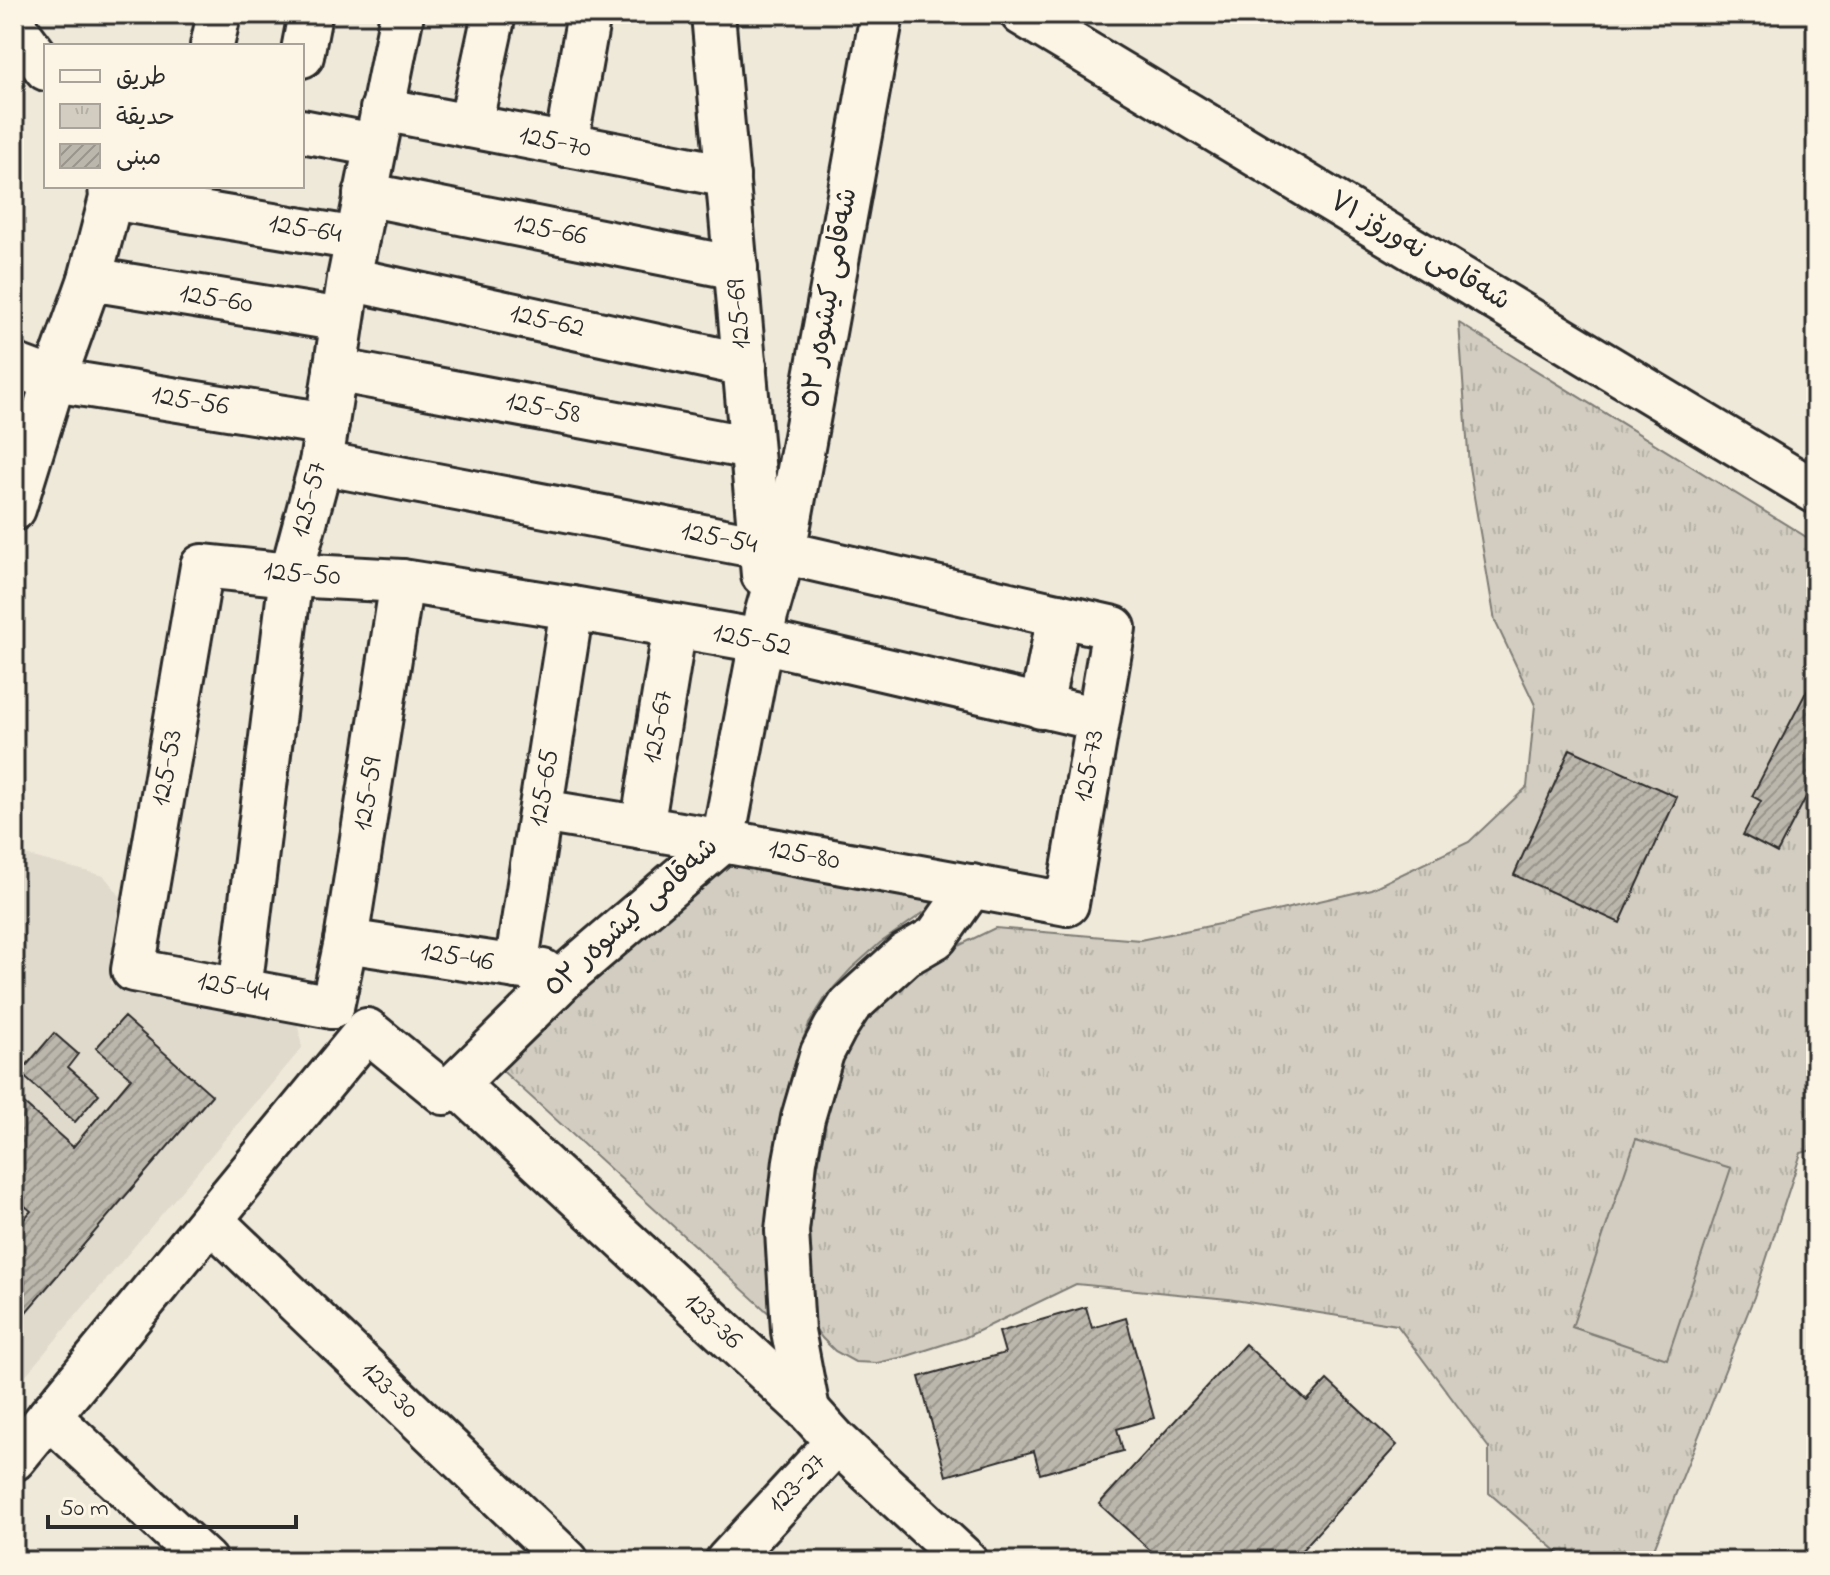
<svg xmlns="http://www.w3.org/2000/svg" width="1830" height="1575" font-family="'Indie Flower','Playpen Sans Arabic',sans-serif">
<defs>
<pattern id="park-tufts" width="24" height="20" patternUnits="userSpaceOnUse" patternTransform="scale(2)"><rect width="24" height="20" fill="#d2cdc0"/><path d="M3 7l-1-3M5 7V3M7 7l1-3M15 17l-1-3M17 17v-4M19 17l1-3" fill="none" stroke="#b4b0a5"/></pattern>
<pattern id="building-hatch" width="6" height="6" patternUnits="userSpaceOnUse" patternTransform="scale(2)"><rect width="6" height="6" fill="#bcb7ac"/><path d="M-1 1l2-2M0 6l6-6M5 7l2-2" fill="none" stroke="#99958c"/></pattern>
</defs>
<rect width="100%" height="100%" fill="#efe9da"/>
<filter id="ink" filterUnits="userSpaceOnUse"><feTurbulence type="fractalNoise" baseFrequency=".0125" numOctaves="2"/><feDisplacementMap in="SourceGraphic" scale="16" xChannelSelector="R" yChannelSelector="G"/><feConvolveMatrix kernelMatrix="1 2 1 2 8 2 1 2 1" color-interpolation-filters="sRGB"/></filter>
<g filter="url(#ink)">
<polygon fill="#e0dacc" points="14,852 104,876 125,902 110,984 296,1014 302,1048 14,1389"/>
<g fill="url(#park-tufts)" stroke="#7e7c76" stroke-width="2">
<polygon points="1459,323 1816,543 1816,1149 1801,1153 1754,1297 1649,1561 1568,1561 1489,1493 1489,1448 1397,1325 1228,1299 1076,1284 964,1338 904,1357 877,1363 855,1362 835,1351 822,1338 810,1321 805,1260 810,1210 829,1105 841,1062 852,1033 892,986 954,948 995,928 1140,940 1229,922 1371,889 1469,842 1527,787 1535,705 1495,621 1469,467"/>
<polygon points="732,854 946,897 880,943 851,969 827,995 809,1024 797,1055 788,1088 780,1123 774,1165 773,1317 496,1065"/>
</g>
<polygon fill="#d2cdc0" stroke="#7e7c76" stroke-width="2" points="1636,1139 1731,1168 1667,1359 1572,1327"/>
<g fill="url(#building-hatch)" stroke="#2b2b2b" stroke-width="2">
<polygon points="1816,673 1816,778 1777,853 1743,835 1761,801 1752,796"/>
<polygon points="1570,749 1677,797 1620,923 1514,875"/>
<polygon points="124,1017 212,1095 14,1326 14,1230 31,1211 14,1197 14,1095 73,1147 131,1078 96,1048"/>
<polygon points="54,1033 78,1054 68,1067 99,1094 75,1122 20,1073"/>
<polygon points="1086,1307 1092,1328 1126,1318 1154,1418 1117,1429 1123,1451 1040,1474 1034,1451 946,1476 919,1377 1005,1353 999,1332"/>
<polygon points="1245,1344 1307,1401 1327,1380 1397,1445 1292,1561 1162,1561 1099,1504"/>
</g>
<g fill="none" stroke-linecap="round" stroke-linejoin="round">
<defs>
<g id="minor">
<polyline points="713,14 763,575"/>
<polyline points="1022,14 1816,492"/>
<polyline points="14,26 46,69"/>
<polyline points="212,46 219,14"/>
<polyline points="302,56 310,14"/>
<polyline points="382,109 728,176"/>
<polyline points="470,126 494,14"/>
<polyline points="302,131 375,145"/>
<polyline points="566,145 589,14"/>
<polyline points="365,194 736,268"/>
<polyline points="111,198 357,239"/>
<polyline points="90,279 342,320"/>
<polyline points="349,279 745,365"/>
<polyline points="14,365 54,380 327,424"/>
<polyline points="335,370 751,448"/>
<polyline points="321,463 760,547 1114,628 1067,904 723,841 541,811"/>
<polyline points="14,509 54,380 90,279 111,198 110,186"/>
<polyline points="1041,707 1059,615"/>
<polyline points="642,828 675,626"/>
<polyline points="346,941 543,971"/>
<polyline points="516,967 572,608"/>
<polyline points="240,990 291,575 321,463 349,279 402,14"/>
<polyline points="332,1007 133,970 202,566 291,575 402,581 572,608 761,641 1098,719"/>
<polyline points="332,1007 346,941 402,581"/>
<polyline points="456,1084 808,1410 837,1442 966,1561"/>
<polyline points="211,1220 567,1561"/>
<polyline points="808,1410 793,1331 787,1231 795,1161 803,1118 822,1053 835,1028 850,1005 905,955 936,937 972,886"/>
<polyline points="49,1416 205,1561"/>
<polyline points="14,1459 367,1030 444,1093 456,1084 568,974 723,841 766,615 784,552 882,14"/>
<polyline points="727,1561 837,1442"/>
</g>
</defs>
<use href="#minor" stroke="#2b2b2b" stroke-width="48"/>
<use href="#minor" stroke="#fcf5e5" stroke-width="42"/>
</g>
</g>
<g text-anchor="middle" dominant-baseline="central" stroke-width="6" stroke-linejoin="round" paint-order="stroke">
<g font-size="28" fill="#2b2b2b" stroke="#fcf5e5">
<text transform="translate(555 143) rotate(11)">125-70</text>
<text transform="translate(305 230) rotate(9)">125-64</text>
<text transform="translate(550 231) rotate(11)">125-66</text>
<text transform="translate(1419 252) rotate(31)">شەقامی نەورۆز ٧١</text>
<text transform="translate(830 298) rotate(-80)">شەقامی کیشوەر ٥٣</text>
<text transform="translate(216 300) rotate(9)">125-60</text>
<text transform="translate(740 314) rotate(-95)">125-69</text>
<text transform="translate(547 322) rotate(12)">125-62</text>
<text transform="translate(190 402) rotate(9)">125-56</text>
<text transform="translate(543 409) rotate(11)">125-58</text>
<text transform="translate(310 500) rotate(-76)">125-57</text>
<text transform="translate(719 539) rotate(11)">125-54</text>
<text transform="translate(302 575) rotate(4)">125-50</text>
<text transform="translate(752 641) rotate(11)">125-52</text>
<text transform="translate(659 727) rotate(-80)">125-67</text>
<text transform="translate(1090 766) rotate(-80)">125-73</text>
<text transform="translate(168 768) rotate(-80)">125-53</text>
<text transform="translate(545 788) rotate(-81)">125-65</text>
<text transform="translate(369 794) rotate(-81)">125-59</text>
<text transform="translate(804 856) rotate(10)">125-80</text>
<text transform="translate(632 918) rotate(-42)">شەقامی کیشوەر ٥٣</text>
<text transform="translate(457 958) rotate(9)">125-46</text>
<text transform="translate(233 988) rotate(10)">125-44</text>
<text transform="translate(712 1322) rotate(43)">123-36</text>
<text transform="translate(389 1391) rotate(44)">123-30</text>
<text transform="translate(798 1484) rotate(-47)">123-27</text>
</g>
</g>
<rect width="1830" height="1575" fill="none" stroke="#fcf5e5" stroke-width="48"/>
<rect x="24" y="24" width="1782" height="1527" fill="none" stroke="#2b2b2b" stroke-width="3" filter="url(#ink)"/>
<rect x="44" y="44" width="260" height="144" fill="#fcf5e5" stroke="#a8a49b" stroke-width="2"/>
<rect x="60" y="70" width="40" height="12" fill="#fcf5e5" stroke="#a8a49b" stroke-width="2"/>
<text x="116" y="84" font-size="24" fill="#2b2b2b">طريق</text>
<rect x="60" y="104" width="40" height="24" fill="url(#park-tufts)" stroke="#a8a49b" stroke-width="2"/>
<text x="116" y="124" font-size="24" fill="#2b2b2b">حديقة</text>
<rect x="60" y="144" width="40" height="24" fill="url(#building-hatch)" stroke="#a8a49b" stroke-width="2"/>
<text x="116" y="164" font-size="24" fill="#2b2b2b">مبنى</text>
<path d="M48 1515v12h248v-12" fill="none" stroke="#2b2b2b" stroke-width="4"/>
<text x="60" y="1515" font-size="24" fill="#2b2b2b" stroke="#fcf5e5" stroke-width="6" paint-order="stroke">50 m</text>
</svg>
